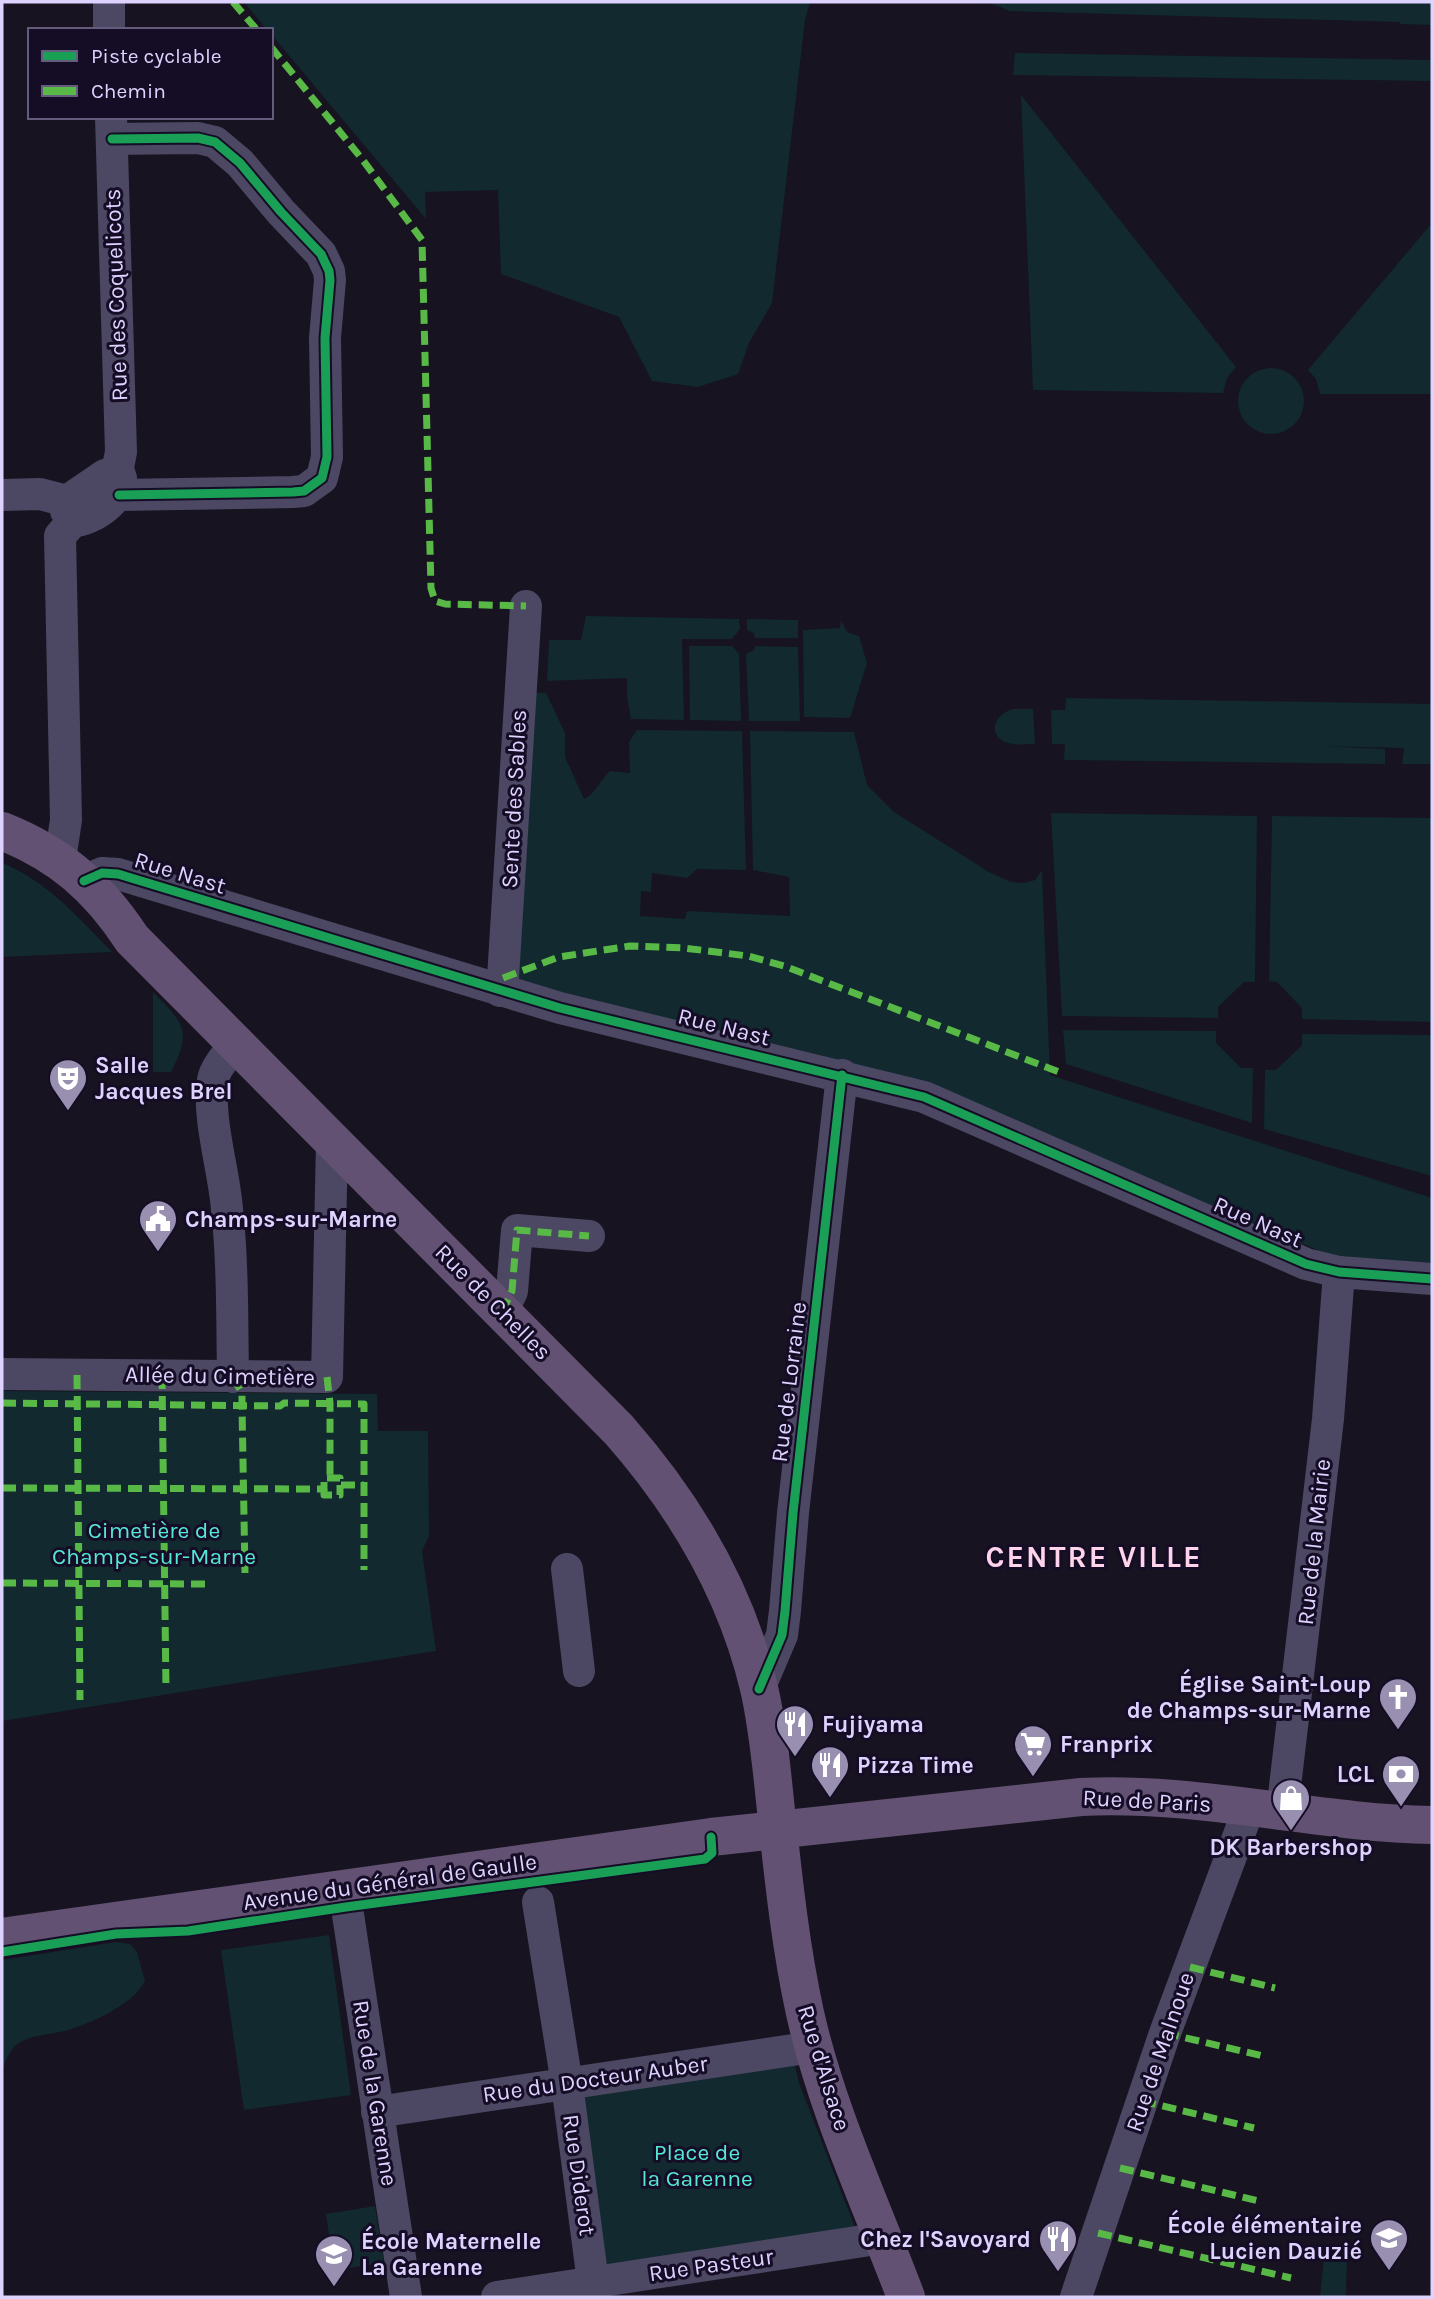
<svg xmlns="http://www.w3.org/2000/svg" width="1434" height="2299" font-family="Karla,sans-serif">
<rect width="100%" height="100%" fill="#171320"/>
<g fill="#11292f">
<polygon points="244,2 810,2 805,20 772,303 749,343 738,374 698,387 652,381 619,317 501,274 498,190 425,192 426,219 271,34 271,30 267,30"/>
<polygon points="988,2 1432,2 1432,25 1401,24 1399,22 1010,11"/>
<polygon points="1015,53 1432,60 1432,81 1013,75"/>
<polygon points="1021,95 1236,367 1227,378 1223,393 1033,390"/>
<polygon points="1432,223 1432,394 1320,394 1316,379 1308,370"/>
<circle cx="1271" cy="401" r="33"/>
<polygon points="586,616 739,619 740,629 732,639 682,639 684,720 631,719 627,697 627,678 547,681 549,640 581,640"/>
<polygon points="747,619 798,620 798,638 755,638 754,633 747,630"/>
<polygon points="841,620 847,632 859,636 867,663 850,718 804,717 803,630 840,628"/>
<polygon points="689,646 732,646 739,654 741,721 690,720"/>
<polygon points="755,646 798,647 800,721 749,721 746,654 754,650"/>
<path d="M520,692L546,693L565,733V757L584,799C595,794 601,779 610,771L630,773L629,742L637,730L742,731L746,870L697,869L687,878L652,873L651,892L641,891L640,916L685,919L687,911L790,916L789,877L753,870L750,731L854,732L867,785L894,812L989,872L1011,882L1024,883L1035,880L1042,870L1050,1075L1432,1198V1267L1339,1259L937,1091L503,978Z"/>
<polygon points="1066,698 1432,704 1432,764 1402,764 1404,748 1323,746 1385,749 1385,764 1064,760 1065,744 1052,744 1051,710 1065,710"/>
<path d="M1013,709H1033L1035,744C1026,744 1014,746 1005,742C986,733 996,713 1013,709Z"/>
<polygon points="1051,813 1257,816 1255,982 1244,982 1218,1007 1218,1018 1062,1016"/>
<polygon points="1272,816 1432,818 1432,1022 1302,1019 1302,1008 1277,982 1269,981"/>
<path d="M2,863C47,881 79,918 112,952L2,957Z"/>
<path d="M153,992C183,1023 193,1030 171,1072H153Z"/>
<polygon points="1063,1030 1216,1031 1216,1043 1241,1068 1253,1068 1252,1123 1066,1064"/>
<polygon points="1302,1034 1432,1035 1432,1176 1264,1129 1265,1070 1276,1070 1302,1045"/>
<polygon points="2,1391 377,1394 378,1431 428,1431 429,1536 422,1551 436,1651 2,1721"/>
<polygon points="329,1935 351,2095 244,2110 221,1950"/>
<path d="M116,1942L130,1944L137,1952L145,1981C133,2005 90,2024 65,2031C49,2035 26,2035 14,2047C8,2053 4,2065 2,2072V1960Z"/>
<polygon points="793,2057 799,2083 858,2235 605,2267 580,2092"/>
<polygon points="375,2206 384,2263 334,2270 326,2214"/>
<polygon points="1347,2246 1346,2297 1320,2297 1325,2248"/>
</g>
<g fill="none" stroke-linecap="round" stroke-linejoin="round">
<g stroke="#4c4762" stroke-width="32">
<polyline points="109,2 109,30"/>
<polyline points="111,117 121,452 117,472"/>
<polyline points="112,139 198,138 215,142 240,163 281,212 321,254 329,271 330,280 325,338 327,457 322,478 304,491 293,492 119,495"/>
<polyline points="2,495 40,494 67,501"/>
<polyline points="73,521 66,511 67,501 105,475 117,472"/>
<path d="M73,521C91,522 129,496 120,475"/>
<polyline points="60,860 66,820 60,536 73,521"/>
<polyline points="84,881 102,873 118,874 560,1008 924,1097 1306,1264 1339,1272 1432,1279"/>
<polyline points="500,991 503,978 526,606"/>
<polyline points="502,1312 512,1291 517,1230 589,1236"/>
<polyline points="2,1374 327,1377 332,1141"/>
<path d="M233,1377C232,1321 233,1264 227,1209C224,1170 207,1118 213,1080C215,1067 228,1054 236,1044"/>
<polyline points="567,1569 579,1671"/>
<polyline points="759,1689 782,1635 785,1611 793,1513 842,1075"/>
<polyline points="1282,1812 1328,1419 1339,1272"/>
<polyline points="344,1888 406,2297"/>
<polyline points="538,1902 567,2084 593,2282"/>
<polyline points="377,2112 813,2047"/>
<polyline points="497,2297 883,2238"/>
<polyline points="1076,2297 1165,2033 1249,1808"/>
</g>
<g stroke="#625172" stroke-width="38">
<path d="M2,831C60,854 98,887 132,939L619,1430C685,1505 736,1591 759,1688C769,1731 772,1776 777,1819C784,1884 791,1949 805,2013C827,2111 871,2204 906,2297"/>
<path d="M2,1937L711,1837L1081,1797C1199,1791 1315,1823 1432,1825"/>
</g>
<g stroke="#58b947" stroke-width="7" stroke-dasharray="14 7" stroke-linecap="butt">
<polyline points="233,2 257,30"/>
<polyline points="271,47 362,159 422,240 431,588 435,601 445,604 526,606"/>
<polyline points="503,978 559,957 630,946 684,948 748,956 784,966 1059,1072"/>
<polyline points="502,1312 512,1291 517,1230 589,1236"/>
<polyline points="77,1375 80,1700"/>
<polyline points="162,1375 166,1690"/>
<polyline points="233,1377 242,1393 242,1406 245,1573"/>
<polyline points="327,1377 330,1403 330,1478"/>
<polyline points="2,1403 280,1406 284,1403 364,1404 364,1570"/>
<polyline points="2,1488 324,1489 324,1478 340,1478 340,1485 364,1485"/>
<polyline points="324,1489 324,1495 340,1495 340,1485"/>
<polyline points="2,1583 205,1584"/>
<polyline points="1190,1967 1275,1988"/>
<polyline points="1165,2033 1263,2056"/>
<polyline points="1142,2101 1254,2128"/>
<polyline points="1120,2168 1259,2201"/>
<polyline points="1098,2233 1291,2278"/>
</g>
<defs>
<g id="cycleway">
<polyline points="112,139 198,138 215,142 240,163 281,212 321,254 329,271 330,280 325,338 327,457 322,478 304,491 293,492 119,495"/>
<polyline points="84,881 102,873 118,874 560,1008 924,1097 1306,1264 1339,1272 1432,1279"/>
<polyline points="759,1689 782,1635 785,1611 793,1513 842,1075"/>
<polyline points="2,1952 116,1934 188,1931 346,1907 705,1859 712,1853 711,1837"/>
</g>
</defs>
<use href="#cycleway" stroke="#150d26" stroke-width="13"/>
<use href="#cycleway" stroke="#1a9f57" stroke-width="9"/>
</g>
<defs>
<symbol id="theatre-pin" viewBox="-11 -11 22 30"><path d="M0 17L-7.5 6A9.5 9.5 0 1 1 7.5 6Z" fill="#988fb1" stroke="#150d26"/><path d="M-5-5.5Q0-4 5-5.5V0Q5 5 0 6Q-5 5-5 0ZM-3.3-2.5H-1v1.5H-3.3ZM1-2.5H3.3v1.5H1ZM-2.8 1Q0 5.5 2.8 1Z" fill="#fff"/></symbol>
<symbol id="civic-pin" viewBox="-11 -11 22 30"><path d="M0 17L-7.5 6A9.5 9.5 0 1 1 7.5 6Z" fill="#988fb1" stroke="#150d26"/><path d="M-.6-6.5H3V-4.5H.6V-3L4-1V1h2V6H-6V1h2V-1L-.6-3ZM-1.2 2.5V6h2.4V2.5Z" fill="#fff"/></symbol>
<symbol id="church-pin" viewBox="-11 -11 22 30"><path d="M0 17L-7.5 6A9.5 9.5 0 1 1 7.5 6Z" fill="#988fb1" stroke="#150d26"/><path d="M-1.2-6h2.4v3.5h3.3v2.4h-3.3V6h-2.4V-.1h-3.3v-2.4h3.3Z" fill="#fff"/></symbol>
<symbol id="restaurant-pin" viewBox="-11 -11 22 30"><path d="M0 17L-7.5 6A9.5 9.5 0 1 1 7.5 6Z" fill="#988fb1" stroke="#150d26"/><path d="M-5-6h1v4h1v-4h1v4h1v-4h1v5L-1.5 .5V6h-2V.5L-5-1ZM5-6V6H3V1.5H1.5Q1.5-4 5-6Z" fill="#fff"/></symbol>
<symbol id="supermarket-pin" viewBox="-11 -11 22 30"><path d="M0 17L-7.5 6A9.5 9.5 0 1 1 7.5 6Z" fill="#988fb1" stroke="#150d26"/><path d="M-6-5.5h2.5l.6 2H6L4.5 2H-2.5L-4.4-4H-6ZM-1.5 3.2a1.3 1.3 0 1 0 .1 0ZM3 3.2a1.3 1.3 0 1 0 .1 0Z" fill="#fff"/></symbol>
<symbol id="bank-pin" viewBox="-11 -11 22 30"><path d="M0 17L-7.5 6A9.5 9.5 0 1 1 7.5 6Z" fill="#988fb1" stroke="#150d26"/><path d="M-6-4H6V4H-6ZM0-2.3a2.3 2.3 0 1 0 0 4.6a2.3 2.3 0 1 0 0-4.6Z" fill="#fff"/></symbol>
<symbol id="shop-pin" viewBox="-11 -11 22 30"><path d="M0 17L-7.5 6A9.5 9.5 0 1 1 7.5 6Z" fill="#988fb1" stroke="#150d26"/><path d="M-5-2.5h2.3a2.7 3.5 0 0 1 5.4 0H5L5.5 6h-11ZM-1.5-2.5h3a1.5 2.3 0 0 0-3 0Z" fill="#fff"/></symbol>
<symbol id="school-pin" viewBox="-11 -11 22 30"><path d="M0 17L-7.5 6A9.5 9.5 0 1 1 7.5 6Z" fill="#988fb1" stroke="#150d26"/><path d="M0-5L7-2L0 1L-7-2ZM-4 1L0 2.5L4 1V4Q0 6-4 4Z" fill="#fff"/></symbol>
</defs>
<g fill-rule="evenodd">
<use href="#theatre-pin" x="46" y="1056" width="44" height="60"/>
<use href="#civic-pin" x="136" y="1197" width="44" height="60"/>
<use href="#church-pin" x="1376" y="1675" width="44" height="60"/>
<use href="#restaurant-pin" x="773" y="1702" width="44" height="60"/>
<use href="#supermarket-pin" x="1011" y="1722" width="44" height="60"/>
<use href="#restaurant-pin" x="808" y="1743" width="44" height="60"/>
<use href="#bank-pin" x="1379" y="1752" width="44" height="60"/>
<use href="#shop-pin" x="1269" y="1776" width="44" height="60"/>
<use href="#school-pin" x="1367" y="2216" width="44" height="60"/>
<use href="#restaurant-pin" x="1036" y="2217" width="44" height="60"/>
<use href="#school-pin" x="312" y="2232" width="44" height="60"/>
</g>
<g text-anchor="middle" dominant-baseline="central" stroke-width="6" stroke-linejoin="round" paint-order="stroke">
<g font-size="23" fill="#ded2ff" stroke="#150d26">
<text transform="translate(116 295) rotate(-92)">Rue des Coquelicots</text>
<text transform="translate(514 799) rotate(-87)">Sente des Sables</text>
<text transform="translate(180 873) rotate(17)">Rue Nast</text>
<text transform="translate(724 1027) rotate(14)">Rue Nast</text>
<text transform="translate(1258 1222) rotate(24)">Rue Nast</text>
<text transform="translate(493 1302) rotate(45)">Rue de Chelles</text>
<text transform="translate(220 1376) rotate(1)">Allée du Cimetière</text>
<text transform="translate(789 1382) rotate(-83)">Rue de Lorraine</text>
<text transform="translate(1314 1542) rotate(-84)">Rue de la Mairie</text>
<text transform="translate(1147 1801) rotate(3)">Rue de Paris</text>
<text transform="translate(390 1882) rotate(-8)">Avenue du Général de Gaulle</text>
<text transform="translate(1160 2052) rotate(-71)">Rue de Malnoue</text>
<text transform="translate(824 2068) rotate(73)">Rue d'Alsace</text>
<text transform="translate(595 2079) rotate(-8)">Rue du Docteur Auber</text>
<text transform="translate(375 2093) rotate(81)">Rue de la Garenne</text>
<text transform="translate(579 2175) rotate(82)">Rue Diderot</text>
<text transform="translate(711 2265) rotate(-8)">Rue Pasteur</text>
</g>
<g font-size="23" font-weight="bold" fill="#ded2ff" stroke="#150d26" text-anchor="start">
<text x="95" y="1065">Salle<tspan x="95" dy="26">Jacques Brel</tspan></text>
<text x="185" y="1219">Champs-sur-Marne</text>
<text x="1371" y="1684" text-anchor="end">Église Saint-Loup<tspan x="1371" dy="26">de Champs-sur-Marne</tspan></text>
<text x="822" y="1724">Fujiyama</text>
<text x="1060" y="1744">Franprix</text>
<text x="857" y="1765">Pizza Time</text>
<text x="1374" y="1774" text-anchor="end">LCL</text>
<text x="1291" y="1847" text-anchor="middle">DK Barbershop</text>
<text x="1362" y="2225" text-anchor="end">École élémentaire<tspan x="1362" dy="26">Lucien Dauzié</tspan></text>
<text x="1031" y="2239" text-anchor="end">Chez l'Savoyard</text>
<text x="361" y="2241">École Maternelle<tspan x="361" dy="26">La Garenne</tspan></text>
</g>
<g font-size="23" fill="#55e8d7" stroke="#150d26">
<text x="154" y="1530">Cimetière de<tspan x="154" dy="26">Champs-sur-Marne</tspan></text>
<text x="697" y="2152">Place de<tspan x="697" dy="26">la Garenne</tspan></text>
</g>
<g font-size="30" font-weight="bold" letter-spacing="2" fill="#ffd4ea" stroke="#150d26">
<text x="1094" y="1557">CENTRE VILLE</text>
</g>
</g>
<rect width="1434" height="2299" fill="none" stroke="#ded2ff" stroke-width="7"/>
<rect x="28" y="28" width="245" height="91" fill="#150d26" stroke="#655c7d" stroke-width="2"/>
<rect x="42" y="51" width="35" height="10" fill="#1a9f57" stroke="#655c7d" stroke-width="2"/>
<text x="91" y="63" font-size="21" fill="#ded2ff">Piste cyclable</text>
<rect x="42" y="86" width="35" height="10" fill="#58b947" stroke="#655c7d" stroke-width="2"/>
<text x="91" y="98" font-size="21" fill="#ded2ff">Chemin</text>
</svg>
